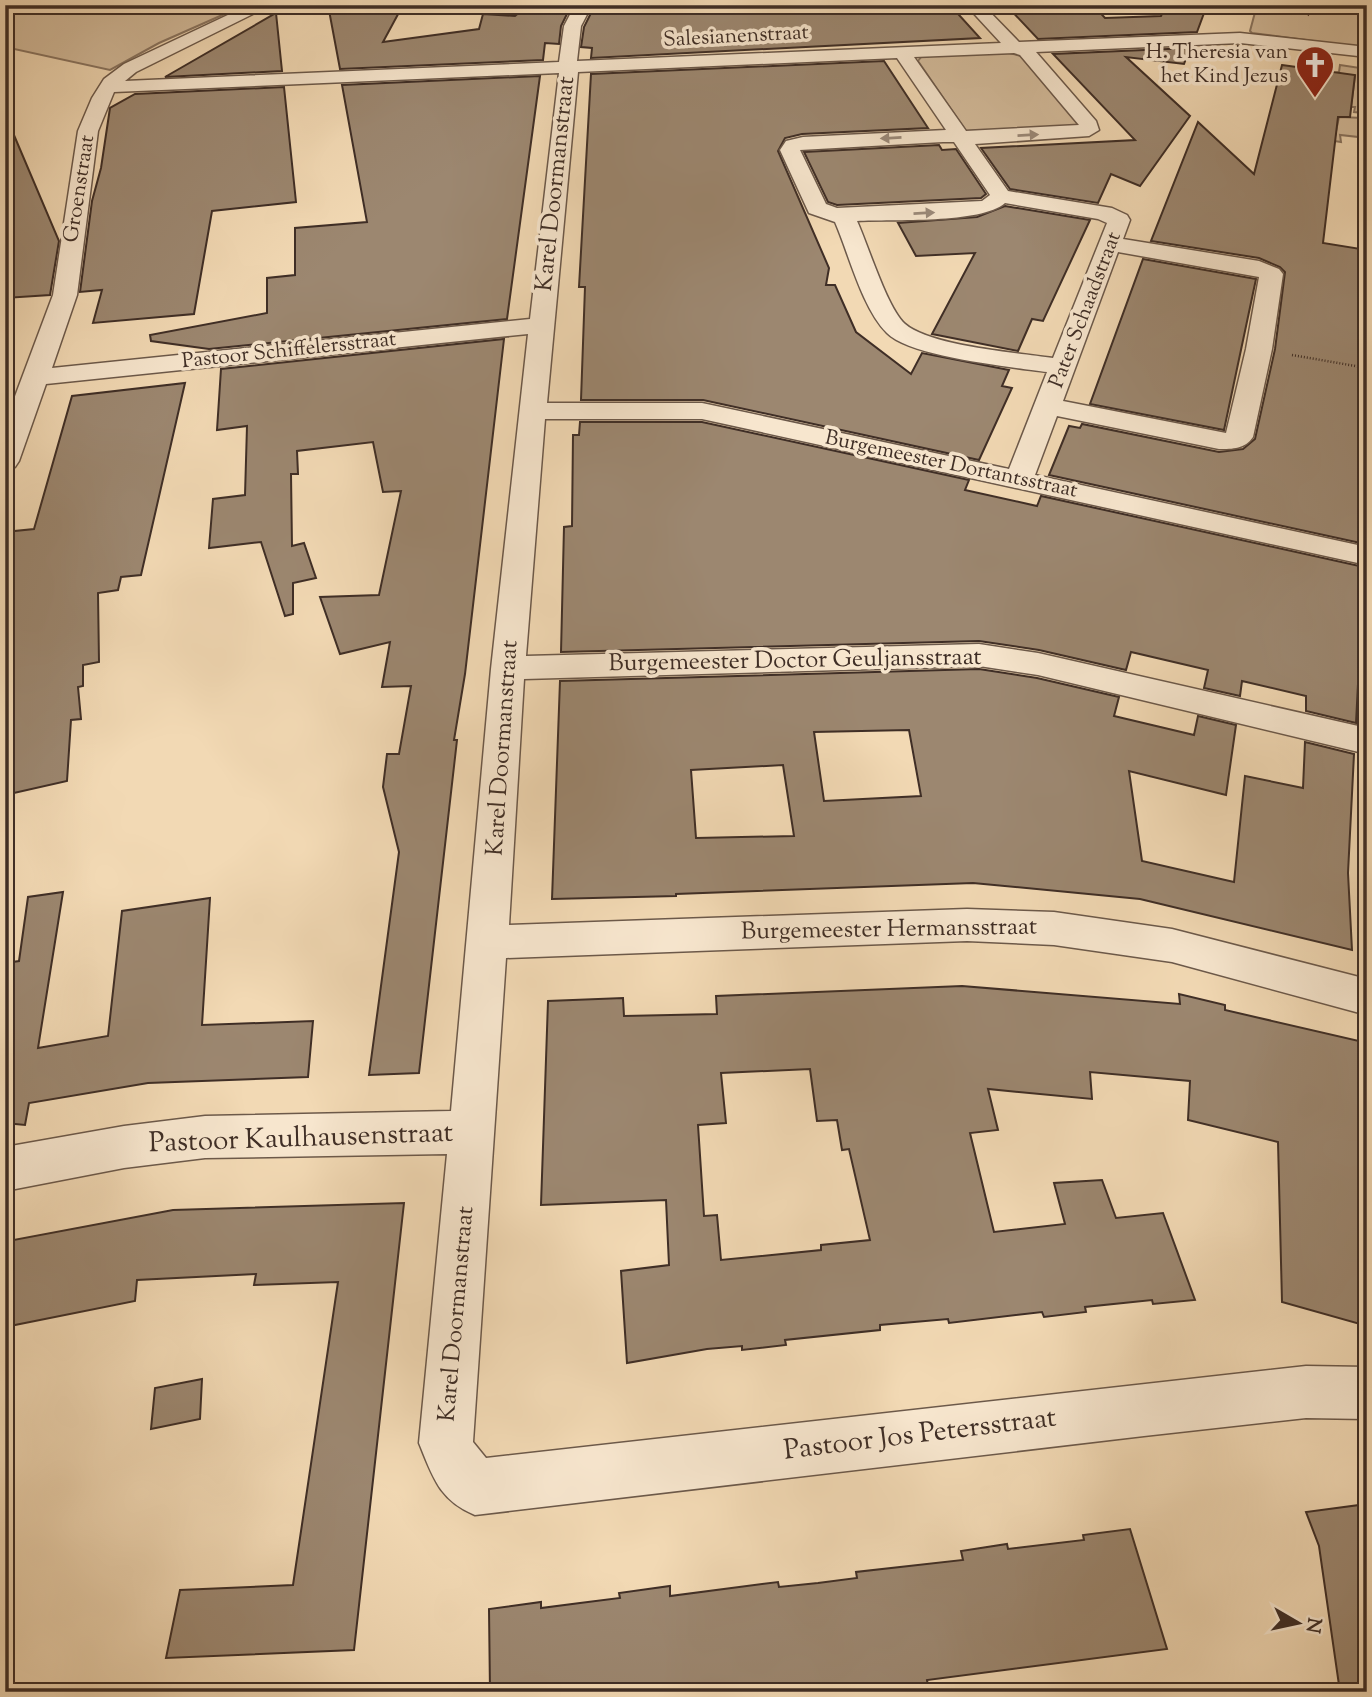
<svg xmlns="http://www.w3.org/2000/svg" width="1372" height="1697" font-family="'Sorts Mill Goudy',serif">
<rect width="100%" height="100%" fill="#f2d9b4"/>
<filter id="stains"><feTurbulence type="fractalNoise" baseFrequency=".00286" numOctaves="4"/><feColorMatrix values="0 0 0 0 .2 0 0 0 0 .09 0 0 0 0 .02 0 0 0 .5 -.17"/></filter>
<radialGradient id="worn" r=".72"><stop offset=".6" stop-color="#630" stop-opacity="0"/><stop offset="1" stop-color="#630" stop-opacity=".3"/></radialGradient>
<g fill="#d4bc9c" stroke="#8a7561" stroke-width="2">
<polygon points="5,5 245,5 159,43 110,70 5,47"/>
<polygon points="1257,5 1341,5 1367,9 1367,48 1252,33 1250,31"/>
<polygon points="1006,52 1021,56 1078,123 1077,127 966,131 918,61 922,56"/>
<polygon points="1340,65 1367,69 1367,145 1361,144 1358,137 1340,135 1341,142 1334,141 1339,117 1364,118 1364,113 1354,112 1355,107 1351,107 1355,76 1335,73 1339,72"/>
</g>
<g fill="#9c8770" stroke="#3f2e26" stroke-width="2" fill-rule="evenodd">
<polygon points="328,5 403,5 383,42 479,29 483,14 515,16 528,5 570,8 561,26 559,44 545,43 543,60 340,69"/>
<polygon points="630,5 950,5 980,38 591,58 592,48 581,47 584,27 593,9 629,9"/>
<polygon points="1006,5 1093,5 1105,18 1161,16 1166,5 1207,5 1197,32 1038,39"/>
<polygon points="276,13 282,71 165,77"/>
<polygon points="1190,48 1184,64 1126,57 1190,116 1140,186 1111,174 1098,203 1010,189 981,148 1135,140 1053,54"/>
<polygon points="884,61 928,128 802,134 785,138 778,151 829,268 826,285 835,285 856,332 911,374 922,353 1009,370 1002,386 1012,388 979,460 703,400 581,400 585,287 579,287 591,74"/>
<polygon points="1282,65 1355,75 1350,117 1338,117 1323,243 1367,250 1365,544 1049,475 1069,426 1080,428 1082,424 1219,452 1243,449 1255,439 1275,349 1285,272 1280,267 1259,258 1151,241 1198,122 1254,174"/>
<polygon points="540,76 507,319 209,349 151,341 150,335 267,313 267,278 295,275 295,228 367,222 342,85"/>
<polygon points="284,87 296,202 212,211 194,314 93,323 102,290 80,292 92,201 101,168 110,108 135,94"/>
<polygon points="5,114 59,241 50,295 5,298"/>
<polygon points="939,145 942,150 956,149 986,194 981,198 837,205 828,202 804,152"/>
<polygon points="1005,206 1090,220 1043,321 1032,319 1018,351 932,334 975,253 916,256 898,223 977,217"/>
<polygon points="1143,259 1256,279 1224,430 1090,404"/>
<polygon points="504,339 465,674 454,740 457,740 419,1073 369,1075 399,852 383,787 387,754 399,754 411,686 382,687 390,642 340,654 320,597 379,595 401,491 383,492 373,442 297,451 298,474 291,474 292,546 304,543 316,578 293,583 293,614 285,616 261,542 209,548 213,499 245,495 247,426 217,430 221,369"/>
<polygon points="185,383 141,575 121,577 118,590 98,593 99,662 83,665 83,686 78,687 81,719 71,720 67,781 5,795 5,532 34,529 72,396"/>
<polygon points="580,422 702,422 969,480 965,490 1037,506 1041,496 1364,567 1356,723 1306,711 1306,696 1242,681 1240,696 1204,688 1208,670 1131,652 1126,670 1039,650 979,641 561,652 564,527 572,526 573,435 579,435"/>
<path d="M979,669L1037,678L1119,697L1114,716L1194,735L1198,716L1236,725L1226,795L1129,771L1142,861L1234,882L1245,776L1303,788L1305,742L1354,754L1348,873L1352,950L1140,899L973,883L676,894V896L552,899L560,681ZM909,730L921,796L824,801L814,732ZM783,765L794,836L696,838L691,770Z"/>
<polygon points="63,892 38,1048 108,1036 122,911 210,898 202,1025 313,1021 308,1077 148,1083 29,1103 25,1125 5,1123 5,963 19,961 28,897"/>
<path d="M962,986L1180,1004L1179,994L1225,1005V1010L1359,1041L1367,1157V1326L1282,1302L1278,1142L1188,1120L1190,1081L1090,1072L1092,1099L988,1089L998,1130L970,1133L994,1232L1065,1224L1054,1183L1102,1180L1116,1218L1163,1213L1195,1300L1153,1304L1152,1300L1085,1307L1086,1312L1044,1317L1042,1312L949,1323L948,1319L880,1325V1330L785,1340L786,1345L742,1350V1346L707,1349L627,1363L621,1271L669,1265L666,1200L541,1205L548,1001L623,998L624,1016L717,1014L716,996ZM810,1069L817,1121L837,1120L842,1150L849,1149L870,1240L821,1245V1250L721,1260L717,1215L704,1216L698,1125L726,1123L721,1073Z"/>
<polygon points="404,1203 354,1650 166,1658 180,1590 293,1585 338,1282 254,1285 256,1274 137,1280 135,1301 5,1327 5,1259 8,1241 173,1210"/>
<polygon points="202,1379 200,1419 151,1429 155,1388"/>
<polygon points="1367,1504 1367,1692 1340,1692 1319,1546 1306,1512"/>
<polygon points="1130,1529 1167,1649 927,1680 929,1692 490,1692 489,1609 541,1602 541,1608 580,1603 620,1598 619,1593 670,1586 670,1596 778,1582 779,1587 818,1583 857,1578 856,1572 963,1560 961,1551 1007,1544 1008,1549 1084,1540 1083,1535"/>
</g>
<g fill="none" stroke-linecap="round" stroke-linejoin="round">
<defs>
<g id="street">
<path d="M249,5H271L136,72L125,81L559,62L564,26L575,5H592L581,26L577,61L1001,43L966,5H983L1019,42L1240,33L1367,47V57L1240,43L1036,52L1096,121L1099,130L1089,136L975,144L1008,191L1112,208L1127,215L1130,220L1123,239L1259,261L1279,269L1283,274L1272,349L1253,437C1245,449 1233,449 1219,449L1057,416L1035,475L1367,547V565L702,419H545L526,656L979,644L1038,653L1367,728V754L1038,675L979,666L524,679L509,925L967,909L1054,912L1172,929L1367,979V1015L1172,962L1054,945L967,941L506,958L473,1442L486,1458L1306,1366L1367,1367V1419L1306,1418L1144,1436L475,1515C439,1500 433,1477 419,1443L447,1154L205,1158L124,1168L5,1191V1147L124,1126L205,1116L451,1111L491,669L528,334L46,384L19,461L15,467L5,469V423L53,295L78,131L92,98L104,79L124,64ZM1014,53L1020,55L1079,125L966,131L914,57ZM897,58L946,130L803,137L786,141L780,150L809,213L835,222C849,254 862,308 887,333C910,357 1012,367 1047,372L1009,469L702,403H547L578,72ZM559,73L530,319L52,368L77,295L98,131L114,92ZM943,142H954L990,195L982,201L837,208L826,204L800,150ZM1005,203L1098,219L1107,223L1053,358C1019,353 930,346 905,324C887,308 868,245 857,221C892,219 981,224 1005,203ZM1118,252L1259,277L1246,349L1226,433L1063,401Z"/>
<polygon points="1349,5 1367,5 1367,12 1351,8"/>
</g>
</defs>
<use href="#street" stroke="#6c594a" stroke-width="3"/>
<polyline stroke="#3f2e26" stroke-width="2" stroke-dasharray="1 2" stroke-linecap="butt" points="1293,5 1310,16"/>
<polyline stroke="#3f2e26" stroke-width="2.5" stroke-dasharray="1 2" stroke-linecap="butt" points="1292,355 1367,368"/>
<use href="#street" fill="#f7e6ce" fill-rule="evenodd"/>
</g>
<defs><path id="oneway-solid" d="M-6-.8H1V-3.2L6.5 0L1 3.2V.8H-6Z" transform="scale(1.75)"/></defs>
<g fill="#9b8a7a">
<use href="#oneway-solid" transform="translate(1028 135) rotate(-3)"/>
<use href="#oneway-solid" transform="translate(891 138) rotate(177)"/>
<use href="#oneway-solid" transform="translate(924 213) rotate(-3)"/>
</g>
<defs>
<symbol id="church-pin" viewBox="-11 -11 22 30"><path d="M0 17L-7.5 6A9.5 9.5 0 1 1 7.5 6Z" fill="#8f2418" stroke="#f7e6ce"/><path d="M-1.2-6h2.4v3.5h3.3v2.4h-3.3V6h-2.4V-.1h-3.3v-2.4h3.3Z" fill="#fff"/></symbol>
</defs>
<g fill-rule="evenodd">
<use href="#church-pin" x="1293" y="43" width="44" height="60"/>
</g>
<g text-anchor="middle" dominant-baseline="central" stroke-width="7" stroke-linejoin="round" paint-order="stroke">
<g font-size="21" fill="#3f2e26" stroke="#f7e6ce">
<text transform="translate(736 37) rotate(-3)">Salesianenstraat</text>
<text transform="translate(80 189) rotate(-81)">Groenstraat</text>
<text transform="translate(1086 310) rotate(-69)">Pater Schaadstraat</text>
<text transform="translate(289 351) rotate(-6)">Pastoor Schiffelersstraat</text>
<text transform="translate(951 465) rotate(12)">Burgemeester Dortantsstraat</text>
</g>
<g font-size="21" fill="#3f2e26" stroke="#f7e6ce" text-anchor="end">
<text x="1288" y="53">H. Theresia van<tspan x="1288" dy="24">het Kind Jezus</tspan></text>
</g>
<g font-size="24" fill="#3f2e26" stroke="#f7e6ce">
<text transform="translate(556 184) rotate(-84)">Karel Doormanstraat</text>
<text transform="translate(795 661) rotate(-1)">Burgemeester Doctor Geuljansstraat</text>
<text transform="translate(503 748) rotate(-86)">Karel Doormanstraat</text>
<text transform="translate(889 930) rotate(-1)">Burgemeester Hermansstraat</text>
<text transform="translate(457 1314) rotate(-85)">Karel Doormanstraat</text>
</g>
<g font-size="28" fill="#3f2e26" stroke="#f7e6ce">
<text transform="translate(301 1139) rotate(-2)">Pastoor Kaulhausenstraat</text>
<text transform="translate(920 1435) rotate(-7)">Pastoor Jos Petersstraat</text>
</g>
</g>
<rect width="1372" height="1697" fill="none" stroke="#f2d9b4" stroke-width="28"/>
<rect x="7" y="7" width="1358" height="1683" fill="none" stroke="#3f2e26" stroke-width="3.5"/>
<rect x="14" y="14" width="1344" height="1669" fill="none" stroke="#3f2e26" stroke-width="2"/>
<g transform="translate(1298 1623) rotate(99)" stroke="#f7e6ce" stroke-width="5" paint-order="stroke">
<path d="M0-5L12 26L0 18L-12 26Z" fill="#3f2e26"/>
<text y="-10" font-size="19" font-weight="bold" text-anchor="middle" fill="#3f2e26">N</text>
</g>
<rect width="100%" height="100%" filter="url(#stains)"/>
<rect width="100%" height="100%" fill="url(#worn)"/>
</svg>
